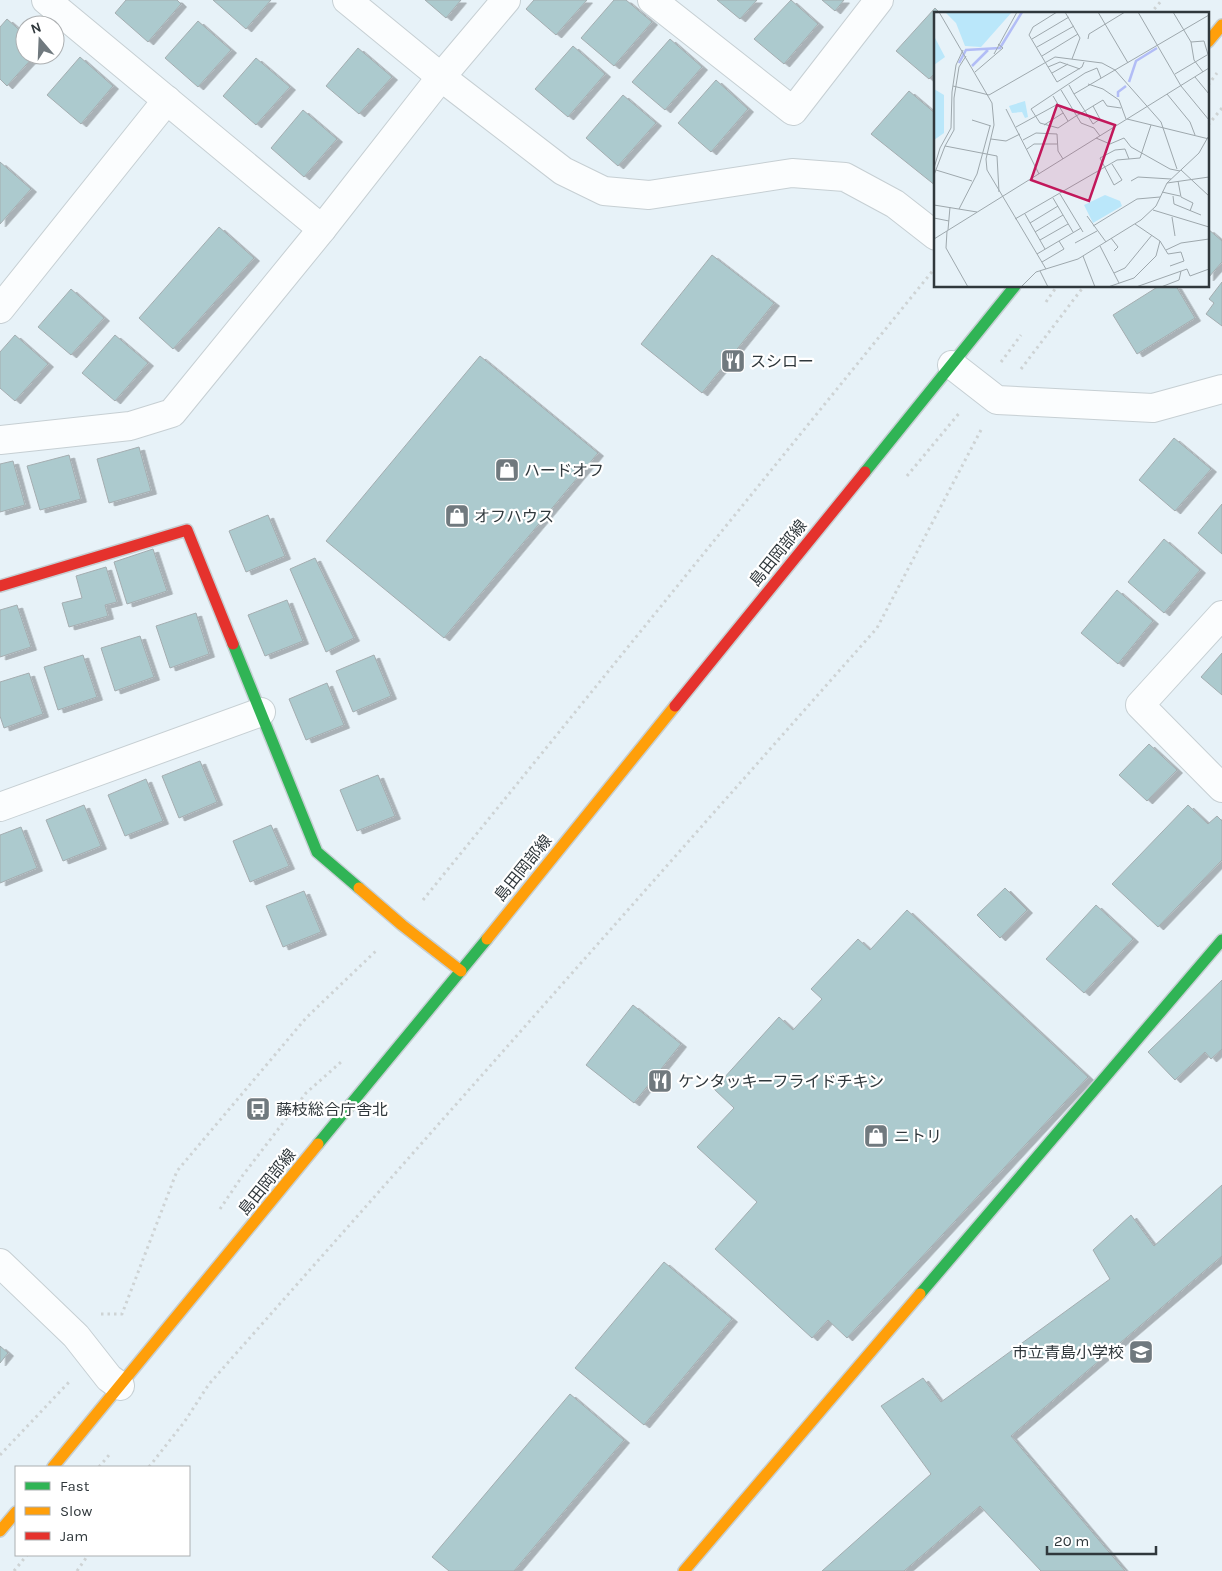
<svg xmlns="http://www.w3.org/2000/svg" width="1222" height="1571" font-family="Karla,'Noto Sans JP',sans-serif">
<defs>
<filter id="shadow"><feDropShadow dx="5.5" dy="3" stdDeviation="0" flood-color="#0004"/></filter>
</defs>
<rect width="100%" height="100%" fill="#e7f2f8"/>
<g fill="#accace" stroke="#a4adb0" filter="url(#shadow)">
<polygon points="126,0 177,0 181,4 148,42 115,13"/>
<polygon points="213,0 271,0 246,29"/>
<polygon points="425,0 461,0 446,18"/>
<polygon points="534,0 587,0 556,35 526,9"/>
<polygon points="614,0 626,0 652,22 614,66 581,38"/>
<polygon points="717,0 757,0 740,19"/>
<polygon points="791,0 818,24 784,64 754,39"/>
<polygon points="822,0 844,0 835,11"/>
<polygon points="935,8 941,14 936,14 936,72 929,79 896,51"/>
<polygon points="7,19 25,35 25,55 35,55 7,86 0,79 0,27"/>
<polygon points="198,21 231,50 198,87 165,58"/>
<polygon points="670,39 702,67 665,110 632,82"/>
<polygon points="573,46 605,74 568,117 535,89"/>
<polygon points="358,48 392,77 359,114 326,86"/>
<polygon points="80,57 113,86 81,124 47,95"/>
<polygon points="256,58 290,87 256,125 223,96"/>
<polygon points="716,80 748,109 711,152 678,123"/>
<polygon points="909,91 936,114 936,186 871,134"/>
<polygon points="623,95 656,123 618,166 586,138"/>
<polygon points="303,110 337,139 304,177 271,148"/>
<polygon points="0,162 31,189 0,224"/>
<polygon points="219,227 254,258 173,349 139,318"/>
<polygon points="1208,229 1222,241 1222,262 1208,278"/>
<polygon points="712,255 774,303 702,393 641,344"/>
<polygon points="1222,282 1222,326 1206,314 1214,303 1209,299"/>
<polygon points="1159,286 1176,286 1195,318 1137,354 1113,315"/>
<polygon points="71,289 104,318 71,355 38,327"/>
<polygon points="15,335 48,364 15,401 0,388 0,352"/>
<polygon points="115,335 148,363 115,401 82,373"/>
<polygon points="480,356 598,453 444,638 326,541"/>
<polygon points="1174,438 1211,469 1175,511 1139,480"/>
<polygon points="139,447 151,491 109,503 97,459"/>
<polygon points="69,455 81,499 40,510 27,466"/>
<polygon points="13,461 25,505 0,512 0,464"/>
<polygon points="1222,504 1222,554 1198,533"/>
<polygon points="268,515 285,556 246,572 229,531"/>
<polygon points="1164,539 1200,570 1164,613 1128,582"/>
<polygon points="153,549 167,591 127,604 114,562"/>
<polygon points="315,558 354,638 326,652 290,569"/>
<polygon points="106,567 117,602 105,605 108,616 69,627 62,603 82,598 76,576"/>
<polygon points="1117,590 1153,621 1118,664 1081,633"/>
<polygon points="287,600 303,641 265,656 248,615"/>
<polygon points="17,605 31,647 0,657 0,610"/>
<polygon points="196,613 209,654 170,668 156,626"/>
<polygon points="140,636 154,677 115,691 101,648"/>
<polygon points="1222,653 1222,695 1201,677"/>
<polygon points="83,655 97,697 58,710 44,667"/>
<polygon points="374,655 391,696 353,712 336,671"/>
<polygon points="29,673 43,714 4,728 0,716 0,682"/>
<polygon points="327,683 344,725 306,740 289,699"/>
<polygon points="1149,744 1177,770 1147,801 1119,775"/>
<polygon points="200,761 217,802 179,818 162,776"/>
<polygon points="378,775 395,816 357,831 340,790"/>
<polygon points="146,779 163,821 125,836 108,795"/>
<polygon points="84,805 101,846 63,861 46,820"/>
<polygon points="1188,805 1208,824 1217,816 1222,821 1222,860 1158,927 1112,884"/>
<polygon points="271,825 289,866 250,882 233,841"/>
<polygon points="21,827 37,868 0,883 0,835"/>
<polygon points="1005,888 1027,910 1000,938 977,915"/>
<polygon points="304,891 321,932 283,947 266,906"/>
<polygon points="1096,905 1133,939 1084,993 1046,959"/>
<polygon points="907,910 1088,1077 847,1338 828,1320 812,1338 715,1249 757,1202 697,1147 734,1108 714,1089 779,1017 793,1030 822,999 811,989 858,939 870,950"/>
<polygon points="1222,980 1222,1049 1211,1059 1205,1052 1175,1080 1148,1052"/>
<polygon points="633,1005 681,1044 634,1103 586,1065"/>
<polygon points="1222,1185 1222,1256 1011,1436 1125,1571 1041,1571 980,1506 904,1571 822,1571 931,1474 881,1406 923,1378 941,1402 1110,1279 1093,1250 1131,1215 1154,1246"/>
<polygon points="664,1262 732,1319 644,1425 575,1368"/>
<polygon points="0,1346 8,1353 0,1363"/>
<polygon points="570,1394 624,1440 514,1571 449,1571 432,1557"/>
</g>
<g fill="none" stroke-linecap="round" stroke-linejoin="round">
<defs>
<g id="street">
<polyline points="46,0 322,229"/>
<polyline points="347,0 441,77 563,171 604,191 649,195 792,173 845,177 895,204 936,236"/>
<polyline points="652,0 793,111 879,0"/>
<polyline points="0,309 167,100"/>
<polyline points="952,365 997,400 1153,408 1222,389"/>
<polyline points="0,440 130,426 172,413 322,229 441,77 506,0"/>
<polyline points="1222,615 1140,705 1222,788"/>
<polyline points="0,807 261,712"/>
<polyline points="0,1263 76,1336 109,1378 120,1386"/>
</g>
<g id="fast">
<polyline points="865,472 1015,286"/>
<polyline points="233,644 317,852 359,888"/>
<polyline points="318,1144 487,939"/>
<polyline points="920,1294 1222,940"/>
</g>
<g id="slow">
<polyline points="1208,42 1222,25"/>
<polyline points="359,888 402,925 461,971"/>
<polyline points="487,939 675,706"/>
<polyline points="53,1467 318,1144"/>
<polyline points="0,1531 16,1512"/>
<polyline points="684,1571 920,1294"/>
</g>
<g id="jam">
<polyline points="0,586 187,530 233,644"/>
<polyline points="675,706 865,472"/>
</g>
</defs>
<use href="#street" stroke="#c6cfd3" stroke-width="30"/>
<use href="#fast" stroke="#c6cfd3" stroke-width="14"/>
<use href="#slow" stroke="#c6cfd3" stroke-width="14"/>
<use href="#jam" stroke="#c6cfd3" stroke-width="14"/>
<g stroke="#ced3d4" stroke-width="3" stroke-dasharray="2.5 4" stroke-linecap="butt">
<polyline points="1150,14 1162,0"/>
<polyline points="1208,85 1217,73"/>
<polyline points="1208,125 1222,108"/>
<polyline points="1046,302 1057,286"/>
<polyline points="1001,362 1021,335"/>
<polyline points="1021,369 1084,286"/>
<polyline points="907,476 961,411"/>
<polyline points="423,900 935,268"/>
<polyline points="220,1209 243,1175 306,1093 341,1062"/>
<polyline points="101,1314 122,1314 177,1171 306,1018 378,949"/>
<polyline points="0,1455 70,1381"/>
<polyline points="99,1467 109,1455"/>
<polyline points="149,1467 185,1421 209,1384 877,628 982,428"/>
<polyline points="14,1571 27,1555"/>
<polyline points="77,1571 88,1555"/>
</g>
<use href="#street" stroke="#fbfdfe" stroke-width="28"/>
<use href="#fast" stroke="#30b455" stroke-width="11"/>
<use href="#slow" stroke="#ff9f0a" stroke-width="11"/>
<use href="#jam" stroke="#e5322d" stroke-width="11"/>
</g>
<defs>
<symbol id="restaurant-square" viewBox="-11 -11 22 22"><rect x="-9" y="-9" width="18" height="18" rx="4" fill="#70797e" stroke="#fff"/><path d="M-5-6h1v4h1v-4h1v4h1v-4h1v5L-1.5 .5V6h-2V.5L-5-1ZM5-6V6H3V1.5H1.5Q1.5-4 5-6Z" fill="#fff"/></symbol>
<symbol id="shop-square" viewBox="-11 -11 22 22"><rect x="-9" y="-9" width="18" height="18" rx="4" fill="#70797e" stroke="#fff"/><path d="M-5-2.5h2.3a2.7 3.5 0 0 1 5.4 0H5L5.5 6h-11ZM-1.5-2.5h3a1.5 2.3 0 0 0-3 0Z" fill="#fff"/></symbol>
<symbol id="bus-square" viewBox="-11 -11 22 22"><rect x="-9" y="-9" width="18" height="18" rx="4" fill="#70797e" stroke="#fff"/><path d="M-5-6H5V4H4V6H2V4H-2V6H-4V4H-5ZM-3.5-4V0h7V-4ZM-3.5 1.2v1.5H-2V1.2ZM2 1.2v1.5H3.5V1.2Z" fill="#fff"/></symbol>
<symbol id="school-square" viewBox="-11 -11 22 22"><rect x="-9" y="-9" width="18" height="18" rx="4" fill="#70797e" stroke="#fff"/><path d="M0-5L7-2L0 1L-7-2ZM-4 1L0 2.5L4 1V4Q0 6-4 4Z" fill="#fff"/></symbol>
</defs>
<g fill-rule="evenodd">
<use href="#restaurant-square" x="719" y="347" width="28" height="28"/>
<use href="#shop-square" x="493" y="456" width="28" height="28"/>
<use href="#shop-square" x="443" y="502" width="28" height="28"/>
<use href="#restaurant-square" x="646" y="1067" width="28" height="28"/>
<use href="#bus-square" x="244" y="1095" width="28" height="28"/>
<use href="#shop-square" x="862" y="1122" width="28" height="28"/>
<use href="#school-square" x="1127" y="1338" width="28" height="28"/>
</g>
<g text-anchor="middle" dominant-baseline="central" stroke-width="4.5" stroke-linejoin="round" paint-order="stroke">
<g font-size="16" fill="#30383c" stroke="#fff" text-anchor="start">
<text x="750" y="361">スシロー</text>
<text x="524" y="470">ハードオフ</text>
<text x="474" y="516">オフハウス</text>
<text x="678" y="1081">ケンタッキーフライドチキン</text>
<text x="276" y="1109">藤枝総合庁舎北</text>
<text x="894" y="1136">ニトリ</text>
<text x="1124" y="1352" text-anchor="end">市立青島小学校</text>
</g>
<g font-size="16" fill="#30383c" stroke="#fff">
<text transform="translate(778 553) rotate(-51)">島田岡部線</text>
<text transform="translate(523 868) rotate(-51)">島田岡部線</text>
<text transform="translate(267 1182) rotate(-51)">島田岡部線</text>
</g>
</g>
<g transform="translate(934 12)">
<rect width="275" height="275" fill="#e7f2f8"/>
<path d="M11,0H78L47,35L31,34L22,11ZM0,24L11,45L0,53ZM0,77L10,83V121L0,128ZM91,89L94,105L91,106L88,100L78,101L75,94ZM171,183L186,189L188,194L159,211L150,193Z" fill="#bae7fa"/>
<path fill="none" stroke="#b2bdf6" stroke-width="2.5" d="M25,51L32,38L66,36L88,0M38,54L54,38M195,70L202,49L223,36M184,85V80L192,74"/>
<path fill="none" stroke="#9ea8ad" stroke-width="1" d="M5,0L58,91L60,113L52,147L53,158L112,257M123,0L99,15L95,23L123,70L148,55L150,50M131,0L146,26L138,47M164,0L194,51M204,0L247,74L275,108M239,0L257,30L260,48L269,60M98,27L135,5M154,27L155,22L191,0M257,30L270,29L275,46M103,35L140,14M60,42L83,0M108,44L144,22M114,55L126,50L146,57M41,60L69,36L64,32M118,61L134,52M241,62L273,43M261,65L275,82M154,72L169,77L185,88L192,107M135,73L140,82L151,99L159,112L166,107L159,94L151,99L142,104L124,116L106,111L97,97L151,61L163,56L167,66M19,74L55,83L121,45L168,51L181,58L227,110L243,157M127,78L147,111L160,116L166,124M140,82L275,3M233,82L256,110L261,123M119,84L134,109M159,94L169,88L173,94L187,96M72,97L105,162M193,107L275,127M38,108L57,114M110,113L129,101M82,115L124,92M162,126L176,132L190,126L197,135L236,157L246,159M57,127L72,129L86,122M89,128L102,121L123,122L124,139L129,147M11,134L20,118V86L25,55L32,44M93,137L100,132H123M178,152L188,168L180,173L166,146L181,138L191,137L195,147M0,156L6,136L17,116L18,80L22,53L29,38M2,158L38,169M247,158L275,184M0,163L11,134L63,144L65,180M197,169L204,165L237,167M244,169L247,185L259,191L256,199M233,171L265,141L274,125M228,180L246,184M126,182L149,220M239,184L240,192L267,203M119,186L139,220M0,193L43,200M25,197L43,162L56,114M219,198L275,215M91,202L111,237M153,204L172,230M238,205L241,224M0,206L15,209M81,207L183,148L206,146L217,113M96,211L124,194M201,212L226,229L234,242L247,240L250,249L236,254M159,214L203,187L226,185M14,218L16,195M13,219L12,236L34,275M101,220L129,203M177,226L184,235L180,239M0,227L275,56M106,228L134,212M141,231L163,219M166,234L185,271M232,238L247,231L275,227M103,242L147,216M149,244L161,275M108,250L130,237L125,229M106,259L114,275M180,261L191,256L218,223M87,275L102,260L144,247L207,208L222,194L233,171L275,165M174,275L200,266L222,244L226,229M202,275L253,257L256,264L275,257M227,275L245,268L247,259"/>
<path fill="#c2185b" fill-opacity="0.15" stroke="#c2185b" stroke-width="2.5" d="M123,93L181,113L155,189L97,168Z"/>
<rect width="275" height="275" fill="none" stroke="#30383c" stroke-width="2.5"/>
</g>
<rect x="15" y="1466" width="175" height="90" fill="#ffffff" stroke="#acafb1"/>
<rect x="25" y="1482" width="25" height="8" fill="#30b455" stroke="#acafb1"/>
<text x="60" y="1491" font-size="15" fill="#30383c">Fast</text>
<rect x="25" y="1507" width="25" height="8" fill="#ff9f0a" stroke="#acafb1"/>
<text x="60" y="1516" font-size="15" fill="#30383c">Slow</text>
<rect x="25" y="1532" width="25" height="8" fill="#e5322d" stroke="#acafb1"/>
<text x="60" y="1541" font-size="15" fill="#30383c">Jam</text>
<g transform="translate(40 40) rotate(341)"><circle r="24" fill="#ffffff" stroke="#acafb1"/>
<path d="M0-4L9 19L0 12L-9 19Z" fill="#70797e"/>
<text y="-8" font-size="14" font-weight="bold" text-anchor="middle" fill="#30383c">N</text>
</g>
<path d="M1047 1546v8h109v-8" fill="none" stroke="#30383c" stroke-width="2.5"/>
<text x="1054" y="1546" font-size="15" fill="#30383c" stroke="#ffffff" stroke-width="4" paint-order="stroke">20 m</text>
</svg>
